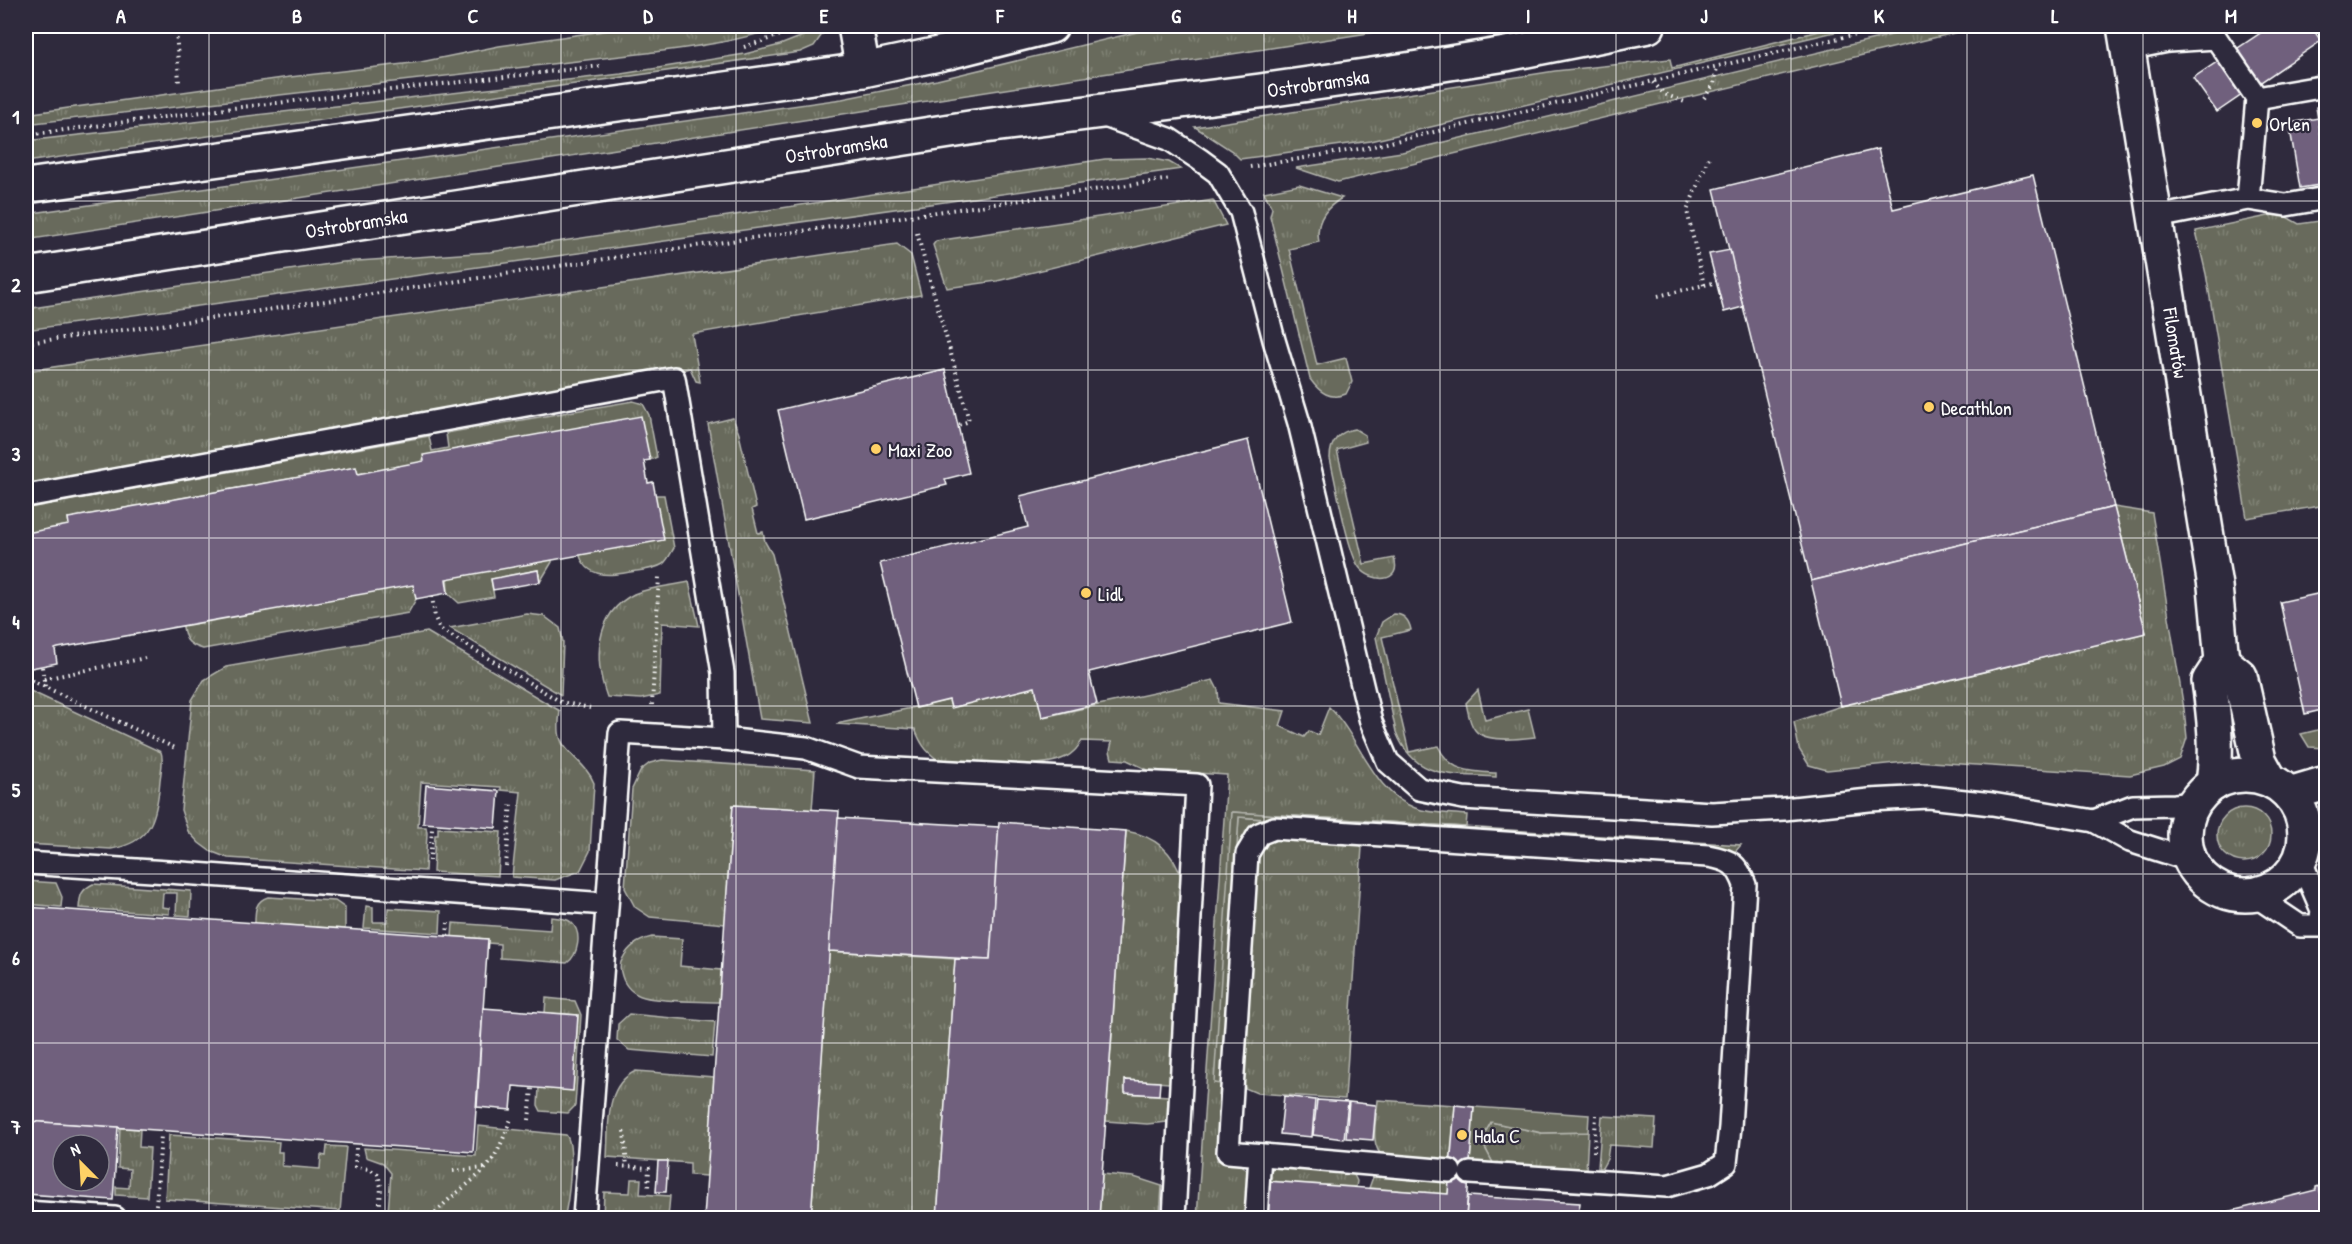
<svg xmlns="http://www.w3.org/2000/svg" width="2352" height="1244" font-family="'Patrick Hand',sans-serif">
<defs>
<pattern id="grass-tufts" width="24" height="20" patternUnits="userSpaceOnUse" patternTransform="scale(1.5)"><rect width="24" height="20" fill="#686b5c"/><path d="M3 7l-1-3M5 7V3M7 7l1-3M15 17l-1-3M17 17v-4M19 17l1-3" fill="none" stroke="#7f8174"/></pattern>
</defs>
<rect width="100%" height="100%" fill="#2f2a3d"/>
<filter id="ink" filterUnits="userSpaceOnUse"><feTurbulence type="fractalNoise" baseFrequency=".0167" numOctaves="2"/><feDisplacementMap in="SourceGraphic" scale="12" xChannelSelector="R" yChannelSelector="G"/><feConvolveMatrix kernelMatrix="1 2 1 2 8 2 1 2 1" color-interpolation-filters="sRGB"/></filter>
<g filter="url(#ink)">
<g fill="url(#grass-tufts)" stroke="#b4b5ae" stroke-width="1.5">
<path d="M638,26H782C739,42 693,47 647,53L26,124V114L290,77L421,62L499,46Z"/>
<polygon points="828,26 814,46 800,52 26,162 26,141 621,74 745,54 780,45"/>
<polygon points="1162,26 1414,26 26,240 26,214 842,99 937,80"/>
<polygon points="1839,26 1860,26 1371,141 1240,159 1232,151 1195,127 1555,71 1670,59 1672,68"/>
<polygon points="1929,26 1983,26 1338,182 1296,168 1402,152"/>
<polygon points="1147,158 1169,162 1181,169 26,330 26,309 343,262 490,252 1105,159"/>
<path d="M1299,185L1342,198C1325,208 1315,222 1319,242L1289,249L1317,365L1346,358L1352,382L1346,394C1330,400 1320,393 1310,379L1270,216L1272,208L1264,192Z"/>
<polygon points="1213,200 1226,225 997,281 947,288 933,245 936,241"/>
<polygon points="2273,215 2283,215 2299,224 2326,220 2326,505 2247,518 2206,274 2196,231"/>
<polygon points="897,244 911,255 921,295 692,334 700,382 696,381 690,368 678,371 675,368 26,485 26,371"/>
<polygon points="633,401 643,404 649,415 657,457 650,460 461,455 358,474 356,467 68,518 69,525 26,533 26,508 429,436 432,451 448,448 446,433"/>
<polygon points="733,418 739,434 756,507 752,509 758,533 763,532 765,542 772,554 813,723 760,719 708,424"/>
<path d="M1355,429L1365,435L1366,442L1337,450L1364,564L1394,558C1403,584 1371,583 1359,567C1348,553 1335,480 1330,458C1330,442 1339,431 1355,429Z"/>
<path d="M650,495H664L674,548C671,553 668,560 663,564C655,569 645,570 636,571C608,576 583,581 577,545Z"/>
<polygon points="2114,507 2152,513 2184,709 2187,738 2180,759 2164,767 2130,775 1916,761 1827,770 1809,765 1799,749 1794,722 1841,706 2146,633"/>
<polygon points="552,552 552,562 540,582 538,570 491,579 494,597 459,603 448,593 447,571"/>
<path d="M412,578L416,599L408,613L203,649C182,643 185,635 181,616Z"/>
<path d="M689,582L699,626L662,623L660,695L641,699L607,697C594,661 594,614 634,594C650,587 672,586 689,582Z"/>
<polygon points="527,614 544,616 560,628 563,642 561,695 450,628"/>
<path d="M1394,614C1404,614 1409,620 1411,630L1382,637L1409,752L1438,746C1450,772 1470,772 1496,773V777C1452,774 1415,780 1396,732L1376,637L1382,622Z"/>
<path d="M427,632L560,711C559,720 557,732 561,740C566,754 586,763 594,783L590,851L580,871L555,880L512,877L521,792L501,790V787L421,782L418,827H426L427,833L425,871L228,858L210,851L199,843L188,831L181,810L192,700L204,680L226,667Z"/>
<path d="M1213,680L1218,690L1219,703L1285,711L1280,726L1304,737L1309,731L1318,735L1329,707C1360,737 1372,792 1415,808C1431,814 1450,813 1467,815L1466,827L1232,812L1221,1083L1239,817L1272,820L1251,829L1238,851L1217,1160L1238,1163L1247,1170L1246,1218H1197L1227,775L1148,770L1127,760L1112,759L1110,751L1112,742L1082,741C1077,748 1074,753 1066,757C1037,772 970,761 937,759C925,751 920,742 915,729L836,724L949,700L951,707L1035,687L1043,717Z"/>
<path d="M26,689L161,752C164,760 161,771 160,780C157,816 152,843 111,849L26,844Z"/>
<path d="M1478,690L1485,720L1528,709L1535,737C1519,739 1485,743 1475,730C1469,723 1468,711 1466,703Z"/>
<polygon points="2326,728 2326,748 2309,747 2301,734"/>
<polygon points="662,760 815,770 812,810 733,805 725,924 650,917 635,907 625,888 632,789 641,770 650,763"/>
<circle cx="2244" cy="835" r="27"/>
<polygon points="438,828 501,832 498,876 433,872 435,835 438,835"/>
<path d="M1126,831C1155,836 1174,851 1182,880L1169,1083L1125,1080V1093L1168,1096L1167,1122L1147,1124L1106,1121Z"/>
<polygon points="1274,838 1359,844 1362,847 1345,1099 1257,1093 1245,1088 1241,1078 1256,857 1263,843"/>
<polygon points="26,881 56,883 62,897 61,907 26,904"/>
<path d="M93,884L191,891L190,916L176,915L177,893H163L162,907L169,908V914L79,908C80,895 81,890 93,884Z"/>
<path d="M268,897L335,901L345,908V929L255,923C255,911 255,901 268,897Z"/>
<polygon points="366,906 373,907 373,922 387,922 388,908 441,911 440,933 364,928"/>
<path d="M551,917C558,918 566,918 571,922C583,933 578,955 567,963L500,958V944L488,943V939L452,937L453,923L550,930Z"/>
<path d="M652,937L682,939L680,966L721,970L719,1002C698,1001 663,1002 644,997C633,994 625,986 622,976C620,969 619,964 623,958C629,946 639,940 652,937Z"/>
<polygon points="829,951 955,959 937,1218 811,1218"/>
<polygon points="546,998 575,1001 581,1015 575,1106 568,1113 541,1111 538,1105 539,1088 573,1090 578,1015 545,1013"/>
<polygon points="629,1014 715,1022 712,1057 629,1050 617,1040 618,1024"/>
<path d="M636,1071L714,1077L707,1176L690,1175V1163L607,1157C609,1127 604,1085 636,1071Z"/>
<path d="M1378,1100L1455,1105L1450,1163L1384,1157C1368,1146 1377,1117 1378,1100Z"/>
<polygon points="1602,1116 1656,1119 1654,1148 1609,1145 1607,1159 1602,1168 1598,1168"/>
<polygon points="1491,1122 1542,1133 1588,1132 1586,1171 1494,1165 1481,1140"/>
<path d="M478,1126L566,1135C576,1146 568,1204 564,1218H457L388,1213L391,1173L383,1163L366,1157L364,1148L476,1156Z"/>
<polygon points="120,1128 140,1129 139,1147 150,1148 147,1197 116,1195 116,1187 129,1188 130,1169 118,1168"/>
<polygon points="169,1135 279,1142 278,1152 282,1152 282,1166 320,1169 321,1155 326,1156 327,1146 346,1147 340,1211 165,1199"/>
<polygon points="1281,1167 1344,1171 1354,1175 1357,1181 1356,1187 1267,1181 1273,1168"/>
<polygon points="1379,1173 1449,1178 1448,1194 1369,1188 1373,1177"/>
<polygon points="1102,1174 1134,1177 1162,1186 1160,1218 1099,1218"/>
<polygon points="631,1179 641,1179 640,1194 670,1196 668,1218 603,1218 604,1192 630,1193"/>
</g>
<g fill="#686b5c" stroke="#b4b5ae" stroke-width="1.5">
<polygon points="1232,812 1741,845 1734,853 1239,817 1221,1084 1214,1083"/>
<polygon points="1474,1107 1589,1115 1588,1132 1542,1133 1491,1122 1481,1140 1494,1165 1470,1163"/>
</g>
<g fill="#6f617d" stroke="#fff" stroke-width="1.5" fill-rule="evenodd">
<polygon points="2271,26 2311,26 2321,41 2217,112 2193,78"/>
<polygon points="2326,105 2326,167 2316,107"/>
<polygon points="2318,118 2326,167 2326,184 2300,188 2289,123"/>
<polygon points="1878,149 1893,209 2033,175 2114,507 1811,581 1714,189"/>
<polygon points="1730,250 1743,307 1724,312 1709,254"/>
<polygon points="945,370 969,473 945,479 947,485 804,519 778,410"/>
<polygon points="641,416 650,460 644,461 648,483 653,482 664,540 446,579 448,593 416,599 413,585 58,648 55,649 57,663 26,669 26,533 69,525 68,518 356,467 358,474 424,461 423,455"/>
<polygon points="1248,440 1292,622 1089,672 1097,704 1042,717 1035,687 951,708 949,700 916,708 880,563 1028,527 1020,496"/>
<polygon points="2114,507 2146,633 1841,706 1811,581"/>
<polygon points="538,570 540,582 493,590 491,579"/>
<polygon points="2326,592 2326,709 2305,714 2280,602"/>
<polygon points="426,785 499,791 496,828 423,823"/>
<polygon points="733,805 839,811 811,1218 704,1218"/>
<polygon points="838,818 999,827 990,960 829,951"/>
<polygon points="999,822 1126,831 1099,1218 937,1218 955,959 990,960"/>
<polygon points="26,907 488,939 473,1152 26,1121"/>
<polygon points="483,1008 578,1015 573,1091 513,1086 511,1110 477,1107"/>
<polygon points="1125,1080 1160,1082 1159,1095 1125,1093"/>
<polygon points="1284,1096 1315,1100 1312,1137 1280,1134"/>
<polygon points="1317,1100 1348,1102 1344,1139 1313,1135"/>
<polygon points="1349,1102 1376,1105 1373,1140 1346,1138"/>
<polygon points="1455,1105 1474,1107 1466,1218 1264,1218 1267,1181 1448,1194"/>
<path d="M26,1121L118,1127L113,1200L26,1194ZM63,1145H99V1181H63Z"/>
<polygon points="658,1161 668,1161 666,1192 656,1192"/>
<polygon points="2319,1186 2326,1218 2203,1218 2316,1190 2316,1187"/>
<polygon points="1468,1196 1580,1203 1578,1218 1466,1218"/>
</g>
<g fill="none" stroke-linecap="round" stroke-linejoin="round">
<defs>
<g id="service">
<polyline points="2128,49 2168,41 2216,38 2257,98 2248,199 2157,217"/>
<polyline points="2257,98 2326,86"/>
<polyline points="1102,115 1169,139 1199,159 1218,173 1241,212 1274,340 1299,423 1371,722 1388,762 1419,789 1463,798 1712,813 1784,809 1869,800 1929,797 1992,804 2094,821 2130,841 2190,860"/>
<polyline points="2248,199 2286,205 2326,198"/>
<polyline points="26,496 674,378 723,673 724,739"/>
<polyline points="2094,821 2133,806 2175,805 2194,803"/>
<polyline points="26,863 168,872 606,904"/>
<polyline points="2254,895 2300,926 2320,926 2322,910 2300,859"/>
<path d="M1450,1171L1228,1152L1247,854L1259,834L1274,828L1708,856C1731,860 1737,864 1745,885L1730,1127L1726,1163L1709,1174L1667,1186L1470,1173"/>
<polyline points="26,1212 115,1218"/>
<polyline points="584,1218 620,733 724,739 806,748 859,767 1197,785 1174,1218"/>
<polyline points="1256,1218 1260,1155"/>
</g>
<g id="minor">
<polyline points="855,26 863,70"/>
<path d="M2124,26L2215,586L2222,661L2209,681C2214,716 2218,749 2213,784"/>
<polyline points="2222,661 2240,676 2259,760 2270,780"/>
<circle cx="2245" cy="835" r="60"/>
<polyline points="2289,794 2326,783"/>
</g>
<g id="primary">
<polyline points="26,186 863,70 948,52 1051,26"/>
<polyline points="26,275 976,127 1260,91 1406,70 1506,54 1648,26"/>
</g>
</defs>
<use href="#service" stroke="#fff" stroke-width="26"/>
<use href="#minor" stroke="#fff" stroke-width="38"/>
<use href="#primary" stroke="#fff" stroke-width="38"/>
<g stroke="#fff" stroke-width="4" stroke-dasharray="1.5 4.5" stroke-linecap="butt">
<polyline points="176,26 179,83"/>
<polyline points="537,26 537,31"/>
<polyline points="744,47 808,26"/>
<polyline points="1653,82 1664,94 1685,102"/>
<polyline points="1704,98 1714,84 1717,67"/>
<polyline points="26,135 233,108 600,66"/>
<polyline points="1250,167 1365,148 1891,26"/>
<path d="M917,233C934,296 953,358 969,421L958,425"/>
<polyline points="1704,285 1687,211 1709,157"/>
<polyline points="1658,296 1717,282"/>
<polyline points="26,343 213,318 625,256 1171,179"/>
<polyline points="432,596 435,618 440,629 561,702 590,708"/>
<polyline points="42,667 45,687"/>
<polyline points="26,678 175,748"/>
<polyline points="44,679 145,658"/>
<polyline points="652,705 659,577"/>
<polyline points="430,861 432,829"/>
<polyline points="506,866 511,801"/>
<polyline points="447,936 448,923"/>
<polyline points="529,1120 532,1088"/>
<polyline points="624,1131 627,1167"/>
<polyline points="356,1148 355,1167 369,1169 378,1174 381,1187 379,1218"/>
<polyline points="1594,1152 1596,1115"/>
<polyline points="618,1166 649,1168 648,1187"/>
<polyline points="453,1171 485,1168"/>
<polyline points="156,1205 161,1135"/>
<path d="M432,1218C445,1199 468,1186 484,1170C498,1156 504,1136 511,1119"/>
</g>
<use href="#service" stroke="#2f2a3d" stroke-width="21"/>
<use href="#minor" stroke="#2f2a3d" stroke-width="33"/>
<use href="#primary" stroke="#2f2a3d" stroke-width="33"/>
</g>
</g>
<path fill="none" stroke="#fff" stroke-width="1.5" stroke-opacity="0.55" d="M209,26V1218M385,26V1218M561,26V1218M736,26V1218M912,26V1218M1088,26V1218M1264,26V1218M1440,26V1218M1616,26V1218M1791,26V1218M1967,26V1218M2143,26V1218M26,201H2326M26,370H2326M26,538H2326M26,706H2326M26,874H2326M26,1043H2326"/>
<g fill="#ffd166" stroke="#2f2a3d" stroke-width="2">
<circle cx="2257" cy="123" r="6"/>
<circle cx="1929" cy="407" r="6"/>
<circle cx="876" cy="449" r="6"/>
<circle cx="1086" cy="593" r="6"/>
<circle cx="1462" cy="1135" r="6"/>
</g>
<g text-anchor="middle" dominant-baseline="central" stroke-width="4.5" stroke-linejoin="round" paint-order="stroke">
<g font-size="20" fill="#fff" stroke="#2f2a3d">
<text transform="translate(1318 83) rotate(-8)">Ostrobramska</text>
<text transform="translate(836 148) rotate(-9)">Ostrobramska</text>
<text transform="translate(356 223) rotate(-9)">Ostrobramska</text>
<text transform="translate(2176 343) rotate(81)">Filomatów</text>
</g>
<g font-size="20" fill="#fff" stroke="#2f2a3d" text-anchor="start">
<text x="2269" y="123">Orlen</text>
<text x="1941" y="407">Decathlon</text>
<text x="888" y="449">Maxi Zoo</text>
<text x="1098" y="593">Lidl</text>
<text x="1474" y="1135">Hala C</text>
</g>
</g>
<rect width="2352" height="1244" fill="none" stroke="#2f2a3d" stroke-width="66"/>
<g transform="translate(81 1163) rotate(336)"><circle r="28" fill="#2f2a3d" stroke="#827f8b" stroke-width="1.5"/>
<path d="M0-4.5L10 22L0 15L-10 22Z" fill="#ffd166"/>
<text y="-9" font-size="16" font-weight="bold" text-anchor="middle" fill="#ffffff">N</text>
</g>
<rect x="33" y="33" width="2286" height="1178" fill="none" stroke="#fff" stroke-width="2"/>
<g font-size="20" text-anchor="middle" font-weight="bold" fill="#fff">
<text x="121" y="23">A</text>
<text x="297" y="23">B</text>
<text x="473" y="23">C</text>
<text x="648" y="23">D</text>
<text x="824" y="23">E</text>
<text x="1000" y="23">F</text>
<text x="1176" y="23">G</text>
<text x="1352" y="23">H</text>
<text x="1528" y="23">I</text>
<text x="1704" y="23">J</text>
<text x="1879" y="23">K</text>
<text x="2055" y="23">L</text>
<text x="2231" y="23">M</text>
<text x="16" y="124">1</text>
<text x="16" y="292">2</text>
<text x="16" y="461">3</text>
<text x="16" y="629">4</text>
<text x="16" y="797">5</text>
<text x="16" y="965">6</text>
<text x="16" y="1134">7</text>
</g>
</svg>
